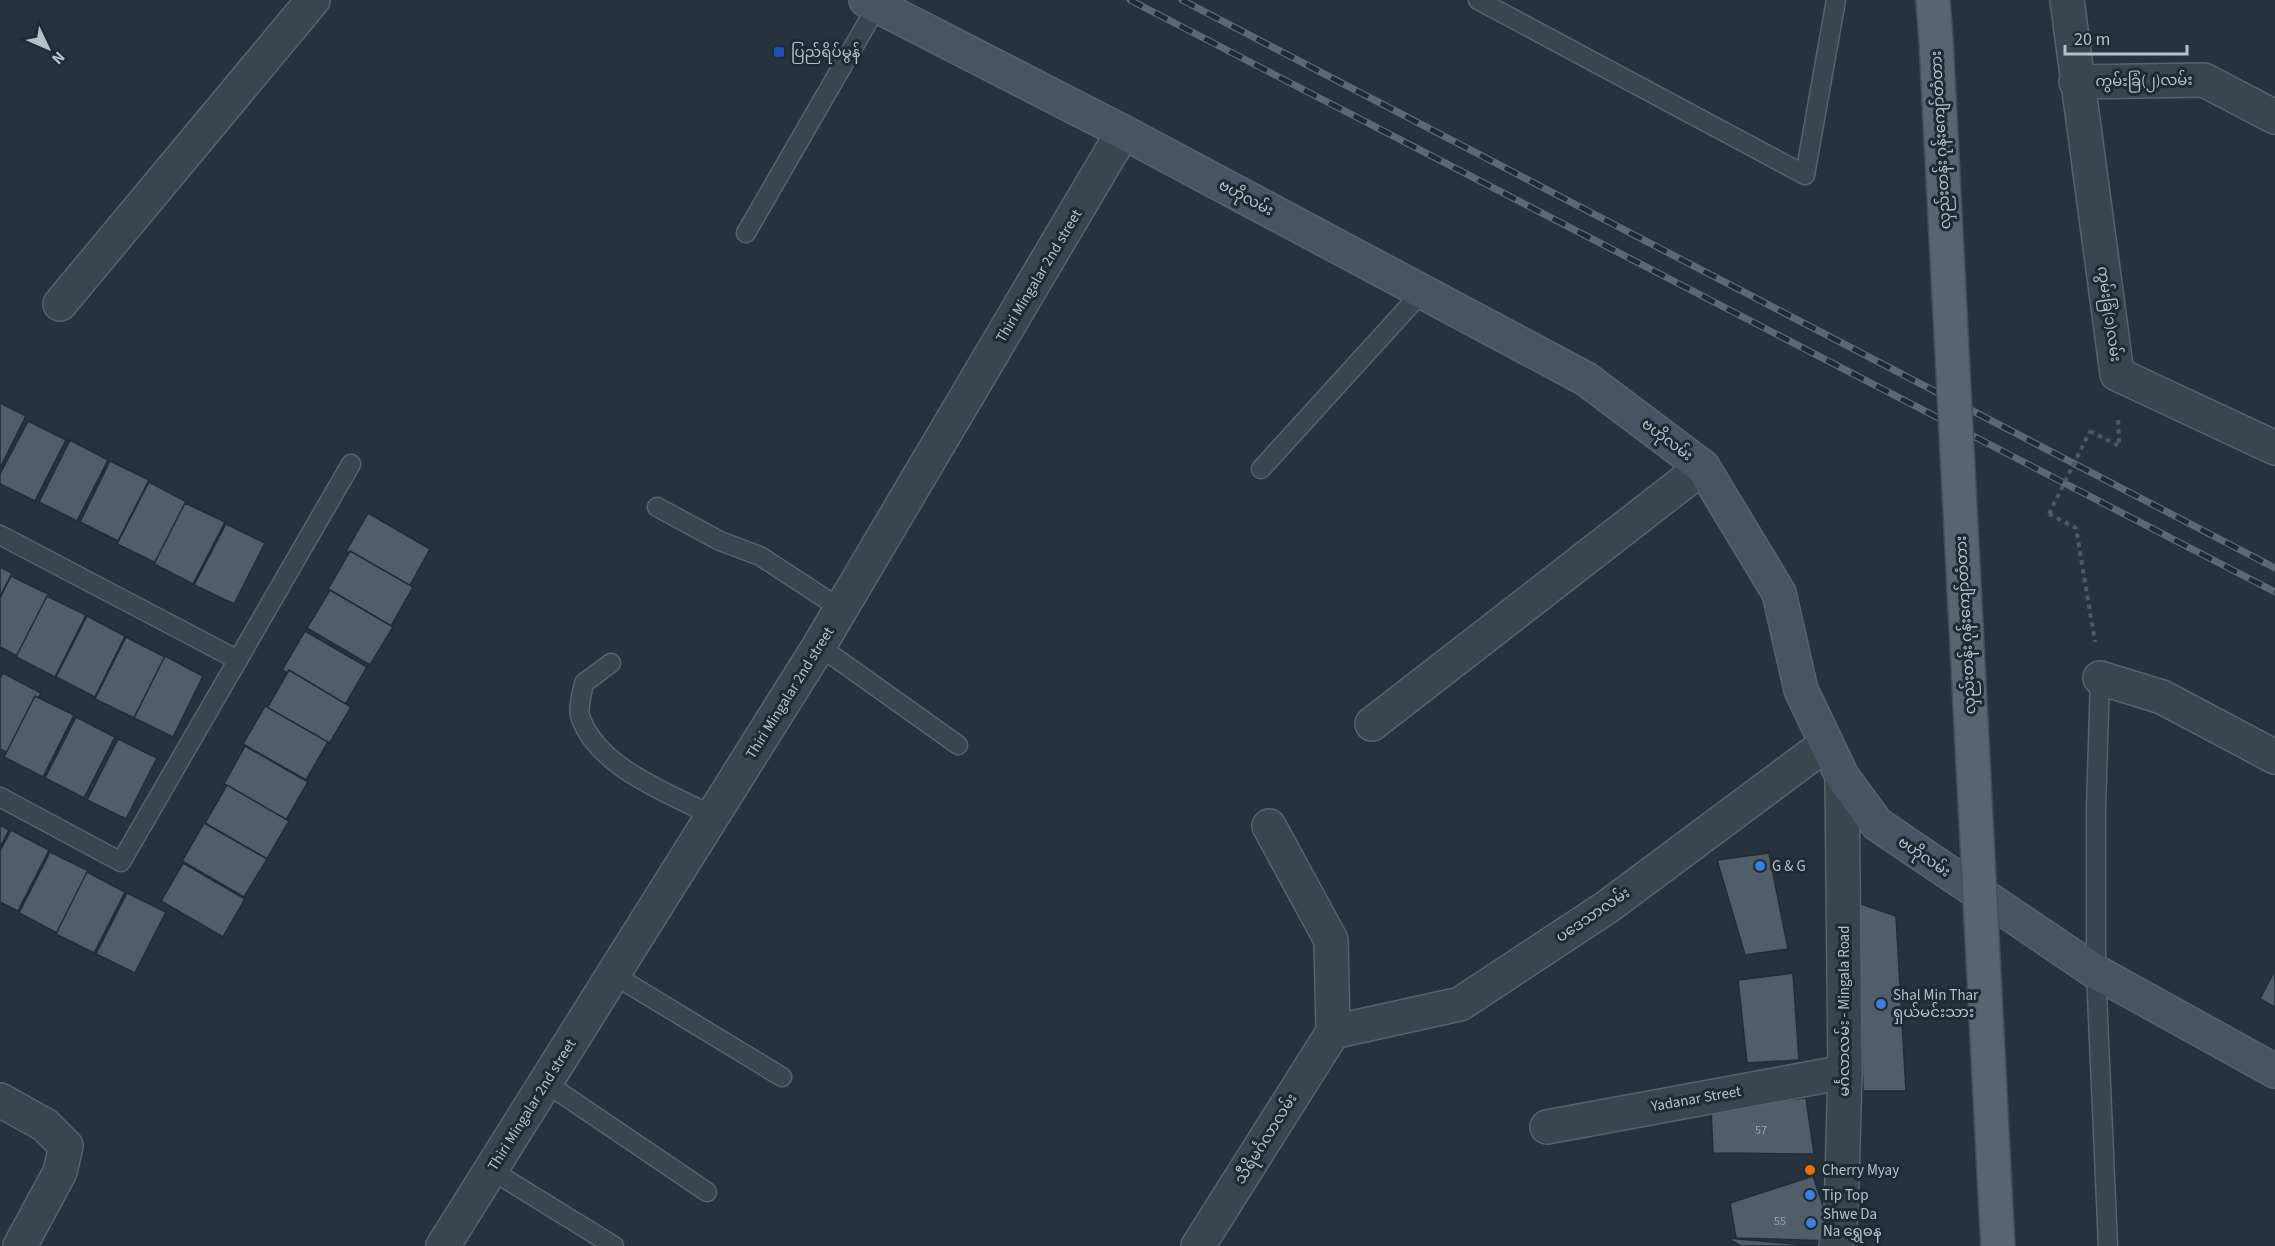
<svg xmlns="http://www.w3.org/2000/svg" width="2275" height="1246" font-family="'Source Sans 3','Noto Sans Myanmar',sans-serif">
<rect width="100%" height="100%" fill="#26333e"/>
<g fill="#4f5e69" stroke="#212c35" stroke-width="1.5">
<polygon points="0,403 26,416 0,468"/>
<polygon points="28,421 66,440 35,501 0,484 0,474"/>
<polygon points="70,440 108,460 77,521 39,502"/>
<polygon points="110,461 149,480 118,541 80,522"/>
<polygon points="149,482 187,502 156,563 117,544"/>
<polygon points="185,503 225,522 193,584 154,564"/>
<polygon points="368,513 430,549 409,587 346,551"/>
<polygon points="226,524 265,543 234,604 194,585"/>
<polygon points="350,551 413,587 391,626 328,589"/>
<polygon points="0,567 12,573 0,597"/>
<polygon points="11,576 50,595 19,657 0,647 0,598"/>
<polygon points="330,590 393,627 370,665 307,628"/>
<polygon points="47,596 86,615 55,677 16,657"/>
<polygon points="87,616 125,636 95,697 56,677"/>
<polygon points="305,631 367,667 345,705 282,670"/>
<polygon points="126,637 165,657 134,718 95,699"/>
<polygon points="165,656 203,676 173,737 134,718"/>
<polygon points="289,670 351,707 329,744 267,708"/>
<polygon points="3,673 41,693 10,754 0,749 0,678"/>
<polygon points="35,696 74,715 43,777 4,757"/>
<polygon points="265,706 328,742 306,780 243,744"/>
<polygon points="76,717 115,737 84,798 45,778"/>
<polygon points="118,739 157,758 126,819 87,800"/>
<polygon points="245,746 308,782 286,820 224,784"/>
<polygon points="227,785 289,821 267,859 205,823"/>
<polygon points="204,823 267,859 244,897 182,861"/>
<polygon points="0,825 9,830 0,847"/>
<polygon points="11,830 49,850 18,911 0,902 0,851"/>
<polygon points="50,852 89,871 57,933 19,913"/>
<polygon points="1769,853 1788,949 1745,955 1717,860"/>
<polygon points="183,863 245,899 223,937 161,901"/>
<polygon points="87,872 125,892 94,953 56,934"/>
<polygon points="127,893 166,912 135,973 96,954"/>
<polygon points="1858,903 1896,916 1906,1091 1863,1091"/>
<polygon points="2275,970 2275,1007 2260,999"/>
<polygon points="1793,973 1799,1060 1747,1063 1738,980"/>
<polygon points="1806,1098 1814,1154 1713,1153 1711,1108"/>
<polygon points="1813,1176 1835,1241 1736,1238 1730,1203"/>
<polygon points="1727,1238 1816,1246 1741,1246"/>
</g>
<g fill="none" stroke-linecap="round" stroke-linejoin="round">
<defs>
<g id="lane">
<polyline points="1478,0 1805,175 1836,0"/>
<polyline points="746,233 877,6"/>
<polyline points="1261,469 1422,292"/>
<polyline points="657,507 720,541 760,556 841,609"/>
<polyline points="0,535 238,660"/>
<polyline points="819,646 958,745"/>
<path d="M611,663L584,683C582,693 577,710 581,719C600,769 669,793 713,816"/>
<polyline points="2100,678 2096,809 2096,972 2108,1246"/>
<polyline points="0,797 121,862 351,464"/>
<polyline points="614,975 782,1077"/>
<polyline points="546,1083 707,1192"/>
<polyline points="491,1170 614,1246"/>
</g>
<g id="street">
<polyline points="2067,0 2117,374 2275,448"/>
<polyline points="2076,82 2204,80 2275,117"/>
<polyline points="60,304 313,0"/>
<polyline points="2100,678 2162,697 2275,757"/>
<polyline points="1372,724 1703,467"/>
<polyline points="1269,826 1331,940 1333,1032"/>
<polyline points="1333,1032 1460,1004 1607,907 1826,744"/>
<polyline points="0,1100 45,1125 66,1146 60,1172 20,1246"/>
<polyline points="1547,1127 1845,1072"/>
<polyline points="443,1246 819,646 1123,132"/>
<polyline points="1198,1246 1333,1032"/>
<polyline points="1836,1246 1841,1215 1845,1072 1842,776"/>
</g>
<polyline id="secondary" points="866,0 1123,132 1586,379 1703,467 1779,593 1801,690 1842,776 1877,824 2096,972 2275,1071"/>
<g id="primary">
<polyline points="1933,0 1936,40"/>
<polyline points="1996,1211 1998,1246"/>
</g>
</defs>
<use href="#lane" stroke="#58636c" stroke-width="21"/>
<use href="#street" stroke="#58636c" stroke-width="36"/>
<use href="#secondary" stroke="#58636c" stroke-width="36"/>
<use href="#primary" stroke="#434e57" stroke-width="36"/>
<g stroke="#485d5e" stroke-width="4" stroke-dasharray="4.5 4.5" stroke-linecap="butt">
<polyline points="2090,431 2119,446 2118,416"/>
<polyline points="2049,514 2076,528 2095,642"/>
</g>
<use href="#lane" stroke="#3a454e" stroke-width="18"/>
<use href="#street" stroke="#3a454e" stroke-width="33"/>
<use href="#secondary" stroke="#485461" stroke-width="33"/>
<use href="#primary" stroke="#58646e" stroke-width="33"/>
<defs>
<g id="rail">
<polyline points="1130,0 2275,592"/>
<polyline points="1182,0 2275,568"/>
</g>
</defs>
<use href="#rail" stroke="#5c6975" stroke-width="7"/>
<use href="#rail" stroke="#1f2a33" stroke-width="4.5" stroke-dasharray="14" stroke-linecap="butt"/>
<defs>
<polyline id="primary-bridge" points="1936,40 1996,1211"/>
</defs>
<use href="#primary-bridge" stroke="#434e57" stroke-width="36" stroke-linecap="butt"/>
<polyline stroke="#485d5e" stroke-width="4" stroke-dasharray="4.5 4.5" stroke-linecap="butt" points="2049,514 2090,431"/>
<use href="#primary-bridge" stroke="#58646e" stroke-width="33"/>
</g>
<rect fill="#1a4fb4" stroke="#1f2a33" stroke-width="2" x="773" y="46" width="12" height="12" rx="3"/>
<g fill="#3f7fe0" stroke="#1f2a33" stroke-width="2">
<circle cx="1760" cy="866" r="6"/>
<circle cx="1881" cy="1004" r="6"/>
<circle cx="1810" cy="1195" r="6"/>
<circle cx="1811" cy="1223" r="6"/>
</g>
<circle fill="#e8710a" stroke="#1f2a33" stroke-width="2" cx="1810" cy="1170" r="6"/>
<g text-anchor="middle" dominant-baseline="central" stroke-width="6" stroke-linejoin="round" paint-order="stroke">
<g font-size="12" fill="#9ca8b1">
<text x="1761" y="1130">57</text>
<text x="1780" y="1221">55</text>
</g>
<g font-size="15" fill="#b6c0c9" stroke="#1f2a33" text-anchor="start">
<text x="791" y="52">ပြည်ရိပ်မွန်</text>
<text x="1772" y="866">G &amp; G</text>
<text x="1893" y="995">Shal Min Thar<tspan x="1893" dy="17">ရှယ်မင်းသား</tspan></text>
<text x="1822" y="1170">Cherry Myay</text>
<text x="1822" y="1195">Tip Top</text>
<text x="1823" y="1214">Shwe Da<tspan x="1823" dy="17">Na ရွှေဓန</tspan></text>
</g>
<g font-size="15" fill="#b6c0c9" stroke="#1f2a33">
<text transform="translate(2144 81) rotate(-1)">ကွမ်းခြံ(၂)လမ်း</text>
<text transform="translate(1941 140) rotate(-93)">လှည်းတန်း ဂုန်းကျော်တံတား</text>
<text transform="translate(1246 198) rotate(28)">ဗဟိုလမ်း</text>
<text transform="translate(1039 276) rotate(-59)">Thiri Mingalar 2nd street</text>
<text transform="translate(2109 314) rotate(82)">ကွမ်းခြံ(၁)လမ်း</text>
<text transform="translate(1667 440) rotate(37)">ဗဟိုလမ်း</text>
<text transform="translate(1966 625) rotate(-93)">လှည်းတန်း ဂုန်းကျော်တံတား</text>
<text transform="translate(790 693) rotate(-58)">Thiri Mingalar 2nd street</text>
<text transform="translate(1924 857) rotate(34)">ဗဟိုလမ်း</text>
<text transform="translate(1593 915) rotate(-34)">ပဒေသာလမ်း</text>
<text transform="translate(1844 1011) rotate(-90)">မင်္ဂလာလမ်း - Mingala Road</text>
<text transform="translate(1696 1099) rotate(-10)">Yadanar Street</text>
<text transform="translate(532 1105) rotate(-58)">Thiri Mingalar 2nd street</text>
<text transform="translate(1266 1139) rotate(-58)">သီရိမင်္ဂလာလမ်း</text>
</g>
</g>
<g transform="translate(48 48) rotate(134)" stroke="#1f2a33" stroke-width="4.5" paint-order="stroke">
<path d="M0-4.5L10 22L0 15L-10 22Z" fill="#b6c0c9"/>
<text y="-9" font-size="16" font-weight="bold" text-anchor="middle" fill="#b6c0c9">N</text>
</g>
<path d="M2065 45v9h122v-9" fill="none" stroke="#b6c0c9" stroke-width="3"/>
<text x="2074" y="45" font-size="18" fill="#b6c0c9" stroke="#1f2a33" stroke-width="4.5" paint-order="stroke">20 m</text>
</svg>
